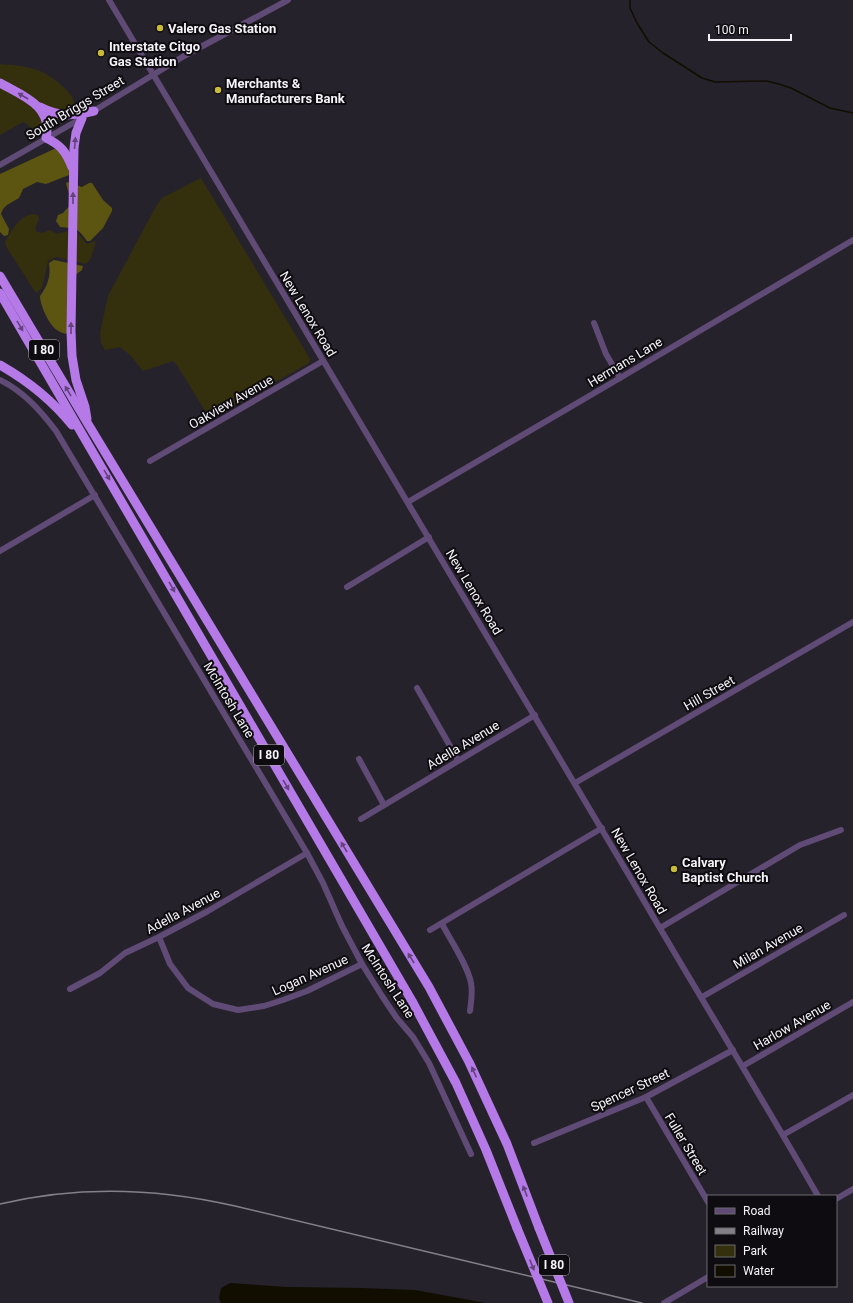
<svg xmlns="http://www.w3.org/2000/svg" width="853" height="1303" font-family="Roboto,sans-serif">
<rect width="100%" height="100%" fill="#26222b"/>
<g fill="#34300d">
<path d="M0,64C13,65 27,66 40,71C50,75 81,96 73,109C70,114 60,119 56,122C49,126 41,131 33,130L27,124L23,122L0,135Z"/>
<polygon points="201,178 310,359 309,363 210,419 177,365 173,361 143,371 131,356 120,347 105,350 101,343 100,333 108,296 155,208 162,198"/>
<path d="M31,214L38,215L39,219L35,229L37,232L43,233L49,230L57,234L72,230L77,232L87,244L96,241L91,258L86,264L56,257L48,261L42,288L36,293L7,248L5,242C12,230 17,219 31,214Z"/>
</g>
<g fill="#5c5411">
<polygon points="54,149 58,149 71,172 69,175 46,184 37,182 23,189 19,198 7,205 3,209 1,214 9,229 8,235 4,236 0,232 0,174"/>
<path d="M67,182L82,187L89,183H92L103,200L112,208V211L103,228L90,241H87C77,227 77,229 60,227L56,221L58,215L63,213L72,203L66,184Z"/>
<path d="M54,260L83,266L82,270L70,279L68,332L66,334C63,333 59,332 57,330C49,325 40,305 40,296C48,285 51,276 49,263Z"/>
</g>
<polygon fill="#110e00" points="230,1283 287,1287 362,1288 415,1290 486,1303 221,1303 219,1298 221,1288"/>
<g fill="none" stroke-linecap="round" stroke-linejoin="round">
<polyline stroke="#110e00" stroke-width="1.5" points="630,0 630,8 637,23 649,42 663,53 702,78 715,82 766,81 779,84 791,88 830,108 853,113"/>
<g stroke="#604a76" stroke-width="6">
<path d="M109,0C282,293 458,584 630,877C692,984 757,1089 818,1196"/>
<polyline points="92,112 184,56 288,0"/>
<polyline points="0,165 82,118"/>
<polyline points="594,323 606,354 620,378"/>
<path d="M0,380C24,392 40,410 56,431L307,853L323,883L342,926L362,964L382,996L396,1017L413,1037L429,1063L471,1154"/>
<polyline points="150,461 323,361"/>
<polyline points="408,502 620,378 853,240"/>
<polyline points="0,551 95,495"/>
<polyline points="347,587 429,537"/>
<polyline points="417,688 458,760"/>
<polyline points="359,759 384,805"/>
<polyline points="575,783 853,622"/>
<polyline points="361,819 535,715"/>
<path d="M442,924C450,939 468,966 471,983C473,992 471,1002 470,1011"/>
<polyline points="660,928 800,845 841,830"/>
<polyline points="430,930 602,828"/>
<polyline points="159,937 170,964 188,988 213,1004 238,1010 264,1006 283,1000 307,991 362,964"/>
<polyline points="70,989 100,973 125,953 159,937 208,911 307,853"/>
<polyline points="702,997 844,915"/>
<polyline points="743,1066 853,1002"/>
<polyline points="646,1097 708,1202"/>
<polyline points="783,1135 853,1095"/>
<polyline points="534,1143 646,1097 733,1050"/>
<polyline points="836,1199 853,1189"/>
<polyline points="664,1303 708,1277"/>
</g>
<g stroke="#b57ae8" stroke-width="9">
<path d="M0,83C23,96 53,106 46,138C61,145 66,152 72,167"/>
<path d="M40,107C60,117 72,116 94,111"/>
<polyline points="82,118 76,133 74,148 71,331 72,356 76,380 85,407 87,419"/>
<polyline points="0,276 88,424 429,987 469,1062 507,1144 539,1228"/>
<polyline points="0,293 412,1001 456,1083 486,1150 517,1228"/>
<path d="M0,365C28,381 52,400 72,425"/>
</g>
<path stroke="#838088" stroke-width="1.5" d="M0,1204C79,1185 157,1188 235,1206L642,1303"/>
<g stroke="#b57ae8" stroke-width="9">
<polyline points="517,1228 548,1303"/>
<polyline points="539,1228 569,1303"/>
</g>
</g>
<defs><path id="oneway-solid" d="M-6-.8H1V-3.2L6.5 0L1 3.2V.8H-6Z"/></defs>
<g fill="#62437c">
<use href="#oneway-solid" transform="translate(23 96) rotate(-150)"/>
<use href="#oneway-solid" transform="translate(75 143) rotate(-85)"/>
<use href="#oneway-solid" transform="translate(73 198) rotate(-90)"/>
<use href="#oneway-solid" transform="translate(20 326) rotate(60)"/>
<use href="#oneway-solid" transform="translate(71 328) rotate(-90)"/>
<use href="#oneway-solid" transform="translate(68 391) rotate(-121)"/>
<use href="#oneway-solid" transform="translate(107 475) rotate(60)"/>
<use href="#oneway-solid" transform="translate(172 587) rotate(60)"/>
<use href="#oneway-solid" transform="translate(286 785) rotate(60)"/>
<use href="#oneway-solid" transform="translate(344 847) rotate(-121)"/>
<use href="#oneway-solid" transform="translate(411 958) rotate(-121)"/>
<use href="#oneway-solid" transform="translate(474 1072) rotate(-114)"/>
<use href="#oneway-solid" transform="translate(525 1191) rotate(-111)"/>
<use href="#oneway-solid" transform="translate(532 1265) rotate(68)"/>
</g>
<g fill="#c9ba3a" stroke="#0e0c10" stroke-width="1.5">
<circle cx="160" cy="28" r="4"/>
<circle cx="101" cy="53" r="4"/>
<circle cx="218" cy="90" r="4"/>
<circle cx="674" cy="869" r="4"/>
</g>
<g text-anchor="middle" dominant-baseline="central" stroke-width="4" stroke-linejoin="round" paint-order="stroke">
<g fill="#0e0c10" stroke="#b0adb2" stroke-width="1">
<rect x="29" y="340" width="30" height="20" rx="3"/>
<rect x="254" y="745" width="30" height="20" rx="3"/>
<rect x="539" y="1255" width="30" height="20" rx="3"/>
</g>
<g font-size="12" font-weight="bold" fill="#f5f2f8">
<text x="44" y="350">I 80</text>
<text x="269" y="755">I 80</text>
<text x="554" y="1265">I 80</text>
</g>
<g font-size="13" font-weight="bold" fill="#f5f2f8" stroke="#0e0c10" text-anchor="start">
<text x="168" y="28">Valero Gas Station</text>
<text x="109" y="46">Interstate Citgo<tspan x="109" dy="15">Gas Station</tspan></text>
<text x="226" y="83">Merchants &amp;<tspan x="226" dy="15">Manufacturers Bank</tspan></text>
<text x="682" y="862">Calvary<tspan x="682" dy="15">Baptist Church</tspan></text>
</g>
<g font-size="13" fill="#f5f2f8" stroke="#0e0c10">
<text transform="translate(75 108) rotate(-31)">South Briggs Street</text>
<text transform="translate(308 314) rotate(59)">New Lenox Road</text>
<text transform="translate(625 362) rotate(-31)">Hermans Lane</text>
<text transform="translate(231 402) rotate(-30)">Oakview Avenue</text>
<text transform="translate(474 592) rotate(59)">New Lenox Road</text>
<text transform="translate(709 693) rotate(-30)">Hill Street</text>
<text transform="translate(229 700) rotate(59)">McIntosh Lane</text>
<text transform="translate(463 745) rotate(-31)">Adella Avenue</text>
<text transform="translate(639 871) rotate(60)">New Lenox Road</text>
<text transform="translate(183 911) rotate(-28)">Adella Avenue</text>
<text transform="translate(768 946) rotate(-30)">Milan Avenue</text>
<text transform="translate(310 975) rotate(-24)">Logan Avenue</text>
<text transform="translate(388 981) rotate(57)">McIntosh Lane</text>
<text transform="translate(792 1025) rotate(-30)">Harlow Avenue</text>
<text transform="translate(630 1090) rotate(-25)">Spencer Street</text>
<text transform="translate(686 1144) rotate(59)">Fuller Street</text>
</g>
</g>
<rect x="707" y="1195" width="130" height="92" fill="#0e0c10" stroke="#6a686d"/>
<rect x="715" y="1208" width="20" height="6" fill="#604a76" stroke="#6a686d"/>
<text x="743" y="1215" font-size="12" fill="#f5f2f8">Road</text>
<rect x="715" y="1228" width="20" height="6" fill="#838088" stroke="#6a686d"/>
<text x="743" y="1235" font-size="12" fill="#f5f2f8">Railway</text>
<rect x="715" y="1245" width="20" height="12" fill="#34300d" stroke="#6a686d"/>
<text x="743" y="1255" font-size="12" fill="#f5f2f8">Park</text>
<rect x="715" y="1265" width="20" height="12" fill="#110e00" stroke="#6a686d"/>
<text x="743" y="1275" font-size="12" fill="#f5f2f8">Water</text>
<path d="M709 34v6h82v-6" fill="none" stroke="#f5f2f8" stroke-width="2"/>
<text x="715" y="34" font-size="12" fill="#f5f2f8" stroke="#0e0c10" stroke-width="3" paint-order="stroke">100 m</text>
</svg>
